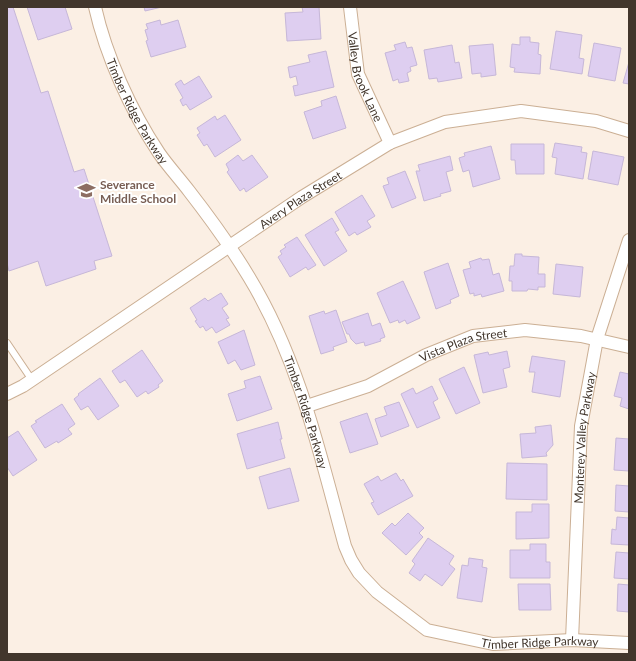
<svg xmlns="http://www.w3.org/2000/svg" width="636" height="661" font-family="Lato,sans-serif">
<rect width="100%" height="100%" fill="#fbefe4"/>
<g fill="#decef0" stroke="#c6b7d8">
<polygon points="7,7 13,7 41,93 48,91 74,172 84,169 112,256 94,261 96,269 46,286 38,261 9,271 7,263"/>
<polygon points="27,7 65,7 72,29 38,40"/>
<polygon points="140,7 162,7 145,11 144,7"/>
<polygon points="302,7 319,7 321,39 287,41 285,13 303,12"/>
<polygon points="160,20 161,25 178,20 186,47 151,57 146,41 148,40 145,30 148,29 146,24"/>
<polygon points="556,31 582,35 579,58 584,59 582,74 550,69"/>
<polygon points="520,37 530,37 530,42 539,43 538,54 541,55 540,74 514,72 515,68 510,67 512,44 520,45"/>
<polygon points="405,42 407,48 412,47 417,65 410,67 411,71 407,73 409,81 399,83 398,79 393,81 385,53 396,50 394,45"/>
<polygon points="594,43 621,48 615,81 588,76"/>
<polygon points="493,44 496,75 481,77 481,73 472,74 469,46"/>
<polygon points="452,45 455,63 459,62 462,78 438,82 437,78 429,79 424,50"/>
<polygon points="326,51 334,87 295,96 293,86 298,85 296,76 290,78 288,67 310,62 308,55"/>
<polygon points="629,62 629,84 623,83"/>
<polygon points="199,76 212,97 190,110 186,104 183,106 180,100 183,98 175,84 181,80 184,85"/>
<polygon points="336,96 346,128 313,139 304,112 322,106 321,101"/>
<polygon points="225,115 241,140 215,157 207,144 204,146 197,135 200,133 197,128 215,116 217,120"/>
<polygon points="555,143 582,147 581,152 587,153 583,179 555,174 557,158 552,157"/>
<polygon points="511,144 544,144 544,174 516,174 515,160 511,160"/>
<polygon points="491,146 500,179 473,187 469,170 463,172 459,158 465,156 464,153"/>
<polygon points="593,151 624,157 618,185 588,179"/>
<polygon points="238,155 243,161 252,155 268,177 246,192 244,188 240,191 227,172 229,170 226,164"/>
<polygon points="450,156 453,170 446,172 451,191 440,194 441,196 424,201 416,171 420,171 418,165"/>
<polygon points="405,171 416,198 392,208 383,186 389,184 387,178"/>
<polygon points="362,195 375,216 367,221 371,227 357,235 355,232 349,236 335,212"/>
<polygon points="332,218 339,230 335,232 347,251 324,266 305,235"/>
<polygon points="297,237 316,265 308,270 306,267 290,277 278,257 282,254 280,251 286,247 284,245"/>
<polygon points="515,254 522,254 522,256 539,257 538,274 545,274 545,287 538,287 538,290 528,289 527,291 512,291 512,281 509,281 510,266 514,266"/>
<polygon points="481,258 482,260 489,259 493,275 499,273 504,291 482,297 481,294 474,296 474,293 470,294 463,270 471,268 469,262"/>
<polygon points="448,263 459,296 450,300 451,303 436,309 424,272"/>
<polygon points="556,264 583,267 580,297 553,294"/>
<polygon points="403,281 420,318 407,324 405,320 399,323 398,320 390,323 377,293"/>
<polygon points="221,293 228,304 222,308 229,318 226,319 230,325 216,333 212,327 206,331 203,326 200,328 195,321 197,320 190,308 205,298 208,301"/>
<polygon points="336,310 347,342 333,347 334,350 321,354 309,316 324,311 325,314"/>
<polygon points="368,313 372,326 380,323 385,337 380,339 381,341 365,346 364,342 356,344 351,339 349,334 347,334 342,322"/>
<polygon points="244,330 255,365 241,370 235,360 228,364 218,342"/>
<polygon points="142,350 163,381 158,385 159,387 148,394 146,391 137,397 125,380 120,383 112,371"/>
<polygon points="507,351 510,367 503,369 507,387 483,393 474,355 488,352 489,355"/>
<polygon points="532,356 565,361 560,397 532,392 535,372 529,372"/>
<polygon points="464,367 480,403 456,414 439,379"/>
<polygon points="620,372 629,374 629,409 620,406 622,398 614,396"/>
<polygon points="260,376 272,409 237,421 228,394 246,388 244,381"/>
<polygon points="100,378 119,406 98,420 88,406 81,410 74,399 79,395 78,394"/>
<polygon points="432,386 438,399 433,402 440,418 417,428 401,394 413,388 416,394"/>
<polygon points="399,402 409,426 381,437 375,419 387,415 384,407"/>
<polygon points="62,404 75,424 68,429 72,434 58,443 57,441 45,448 31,426 37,422 35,421"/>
<polygon points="367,413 378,444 350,453 340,422"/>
<polygon points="278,422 282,439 280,439 285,458 247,469 237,434"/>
<polygon points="551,425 553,445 546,453 547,456 522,458 520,434 536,433 535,427"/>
<polygon points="18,431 37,460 13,476 7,467 7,438"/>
<polygon points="616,438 629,439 629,471 614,470"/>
<polygon points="507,463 547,464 547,500 506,499"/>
<polygon points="290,468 299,501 268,509 259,477"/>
<polygon points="396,473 401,481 403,479 413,496 378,515 371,503 374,502 364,484 378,476 381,481"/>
<polygon points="616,485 629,486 629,512 615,511"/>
<polygon points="532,504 549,504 549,538 516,539 516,512 532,512"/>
<polygon points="408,513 424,528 419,533 423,537 406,555 382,533 392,523 395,526"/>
<polygon points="617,517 629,518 629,545 611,544 612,529 616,530"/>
<polygon points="428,538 454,556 449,564 455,569 442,586 425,574 420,581 409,573 415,564 412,561"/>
<polygon points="530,544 546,544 546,562 550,562 550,578 510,578 510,550 530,550"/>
<polygon points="616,552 629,553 629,579 614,578"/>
<polygon points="469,558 483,560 482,567 487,568 482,602 457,598 462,565 468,566"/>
<polygon points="518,584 550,584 551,610 519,610"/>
<polygon points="618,584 629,585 629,612 617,611"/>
</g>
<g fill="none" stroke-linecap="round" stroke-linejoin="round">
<defs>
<polyline id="service" points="7,343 32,380"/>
<g id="minor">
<path id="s1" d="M95,7C106,56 131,111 159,153C168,166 179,178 189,191C210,218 231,247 249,277C299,359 320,454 345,546L351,560L359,573L377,592L427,630L493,644L572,640L629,643"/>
<path id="s2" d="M350,7L358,74L390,143"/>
<path id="s3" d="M7,394L23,386L302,197L390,143L445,122L521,111L596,121L629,131"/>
<path id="s4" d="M307,406L368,386L426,355L473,336L525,330L581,336L629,347"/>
<path id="s5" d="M572,640L581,426L597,339L629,240"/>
</g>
</defs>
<use href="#service" stroke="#cbaf94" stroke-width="8"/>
<use href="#minor" stroke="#cbaf94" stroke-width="14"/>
<use href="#service" stroke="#fff" stroke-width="6"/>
<use href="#minor" stroke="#fff" stroke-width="12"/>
</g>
<defs>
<symbol id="school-bare" viewBox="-9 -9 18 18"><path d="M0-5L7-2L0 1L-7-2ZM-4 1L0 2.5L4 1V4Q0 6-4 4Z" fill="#8d6e63" stroke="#fff" stroke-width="2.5" paint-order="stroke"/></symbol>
</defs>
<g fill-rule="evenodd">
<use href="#school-bare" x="74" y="178" width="25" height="25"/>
</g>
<g text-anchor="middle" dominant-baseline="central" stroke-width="4" stroke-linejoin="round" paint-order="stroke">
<g font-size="12" fill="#42362c" stroke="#fff">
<text stroke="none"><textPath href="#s2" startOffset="72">Valley Brook Lane</textPath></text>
<text stroke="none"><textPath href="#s1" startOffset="113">Timber Ridge Parkway</textPath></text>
<text stroke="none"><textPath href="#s3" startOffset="352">Avery Plaza Street</textPath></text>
<text stroke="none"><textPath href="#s4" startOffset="169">Vista Plaza Street</textPath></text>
<text stroke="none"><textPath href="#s1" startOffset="461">Timber Ridge Parkway</textPath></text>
<text stroke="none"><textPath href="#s5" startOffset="203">Monterey Valley Parkway</textPath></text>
<text stroke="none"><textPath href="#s1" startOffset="834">Timber Ridge Parkway</textPath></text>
</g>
<g font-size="12" font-weight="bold" fill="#785e54" stroke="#fff" text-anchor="start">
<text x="100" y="184">Severance<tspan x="100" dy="14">Middle School</tspan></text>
</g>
</g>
<rect width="636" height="661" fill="none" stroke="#42362c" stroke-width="16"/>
</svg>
